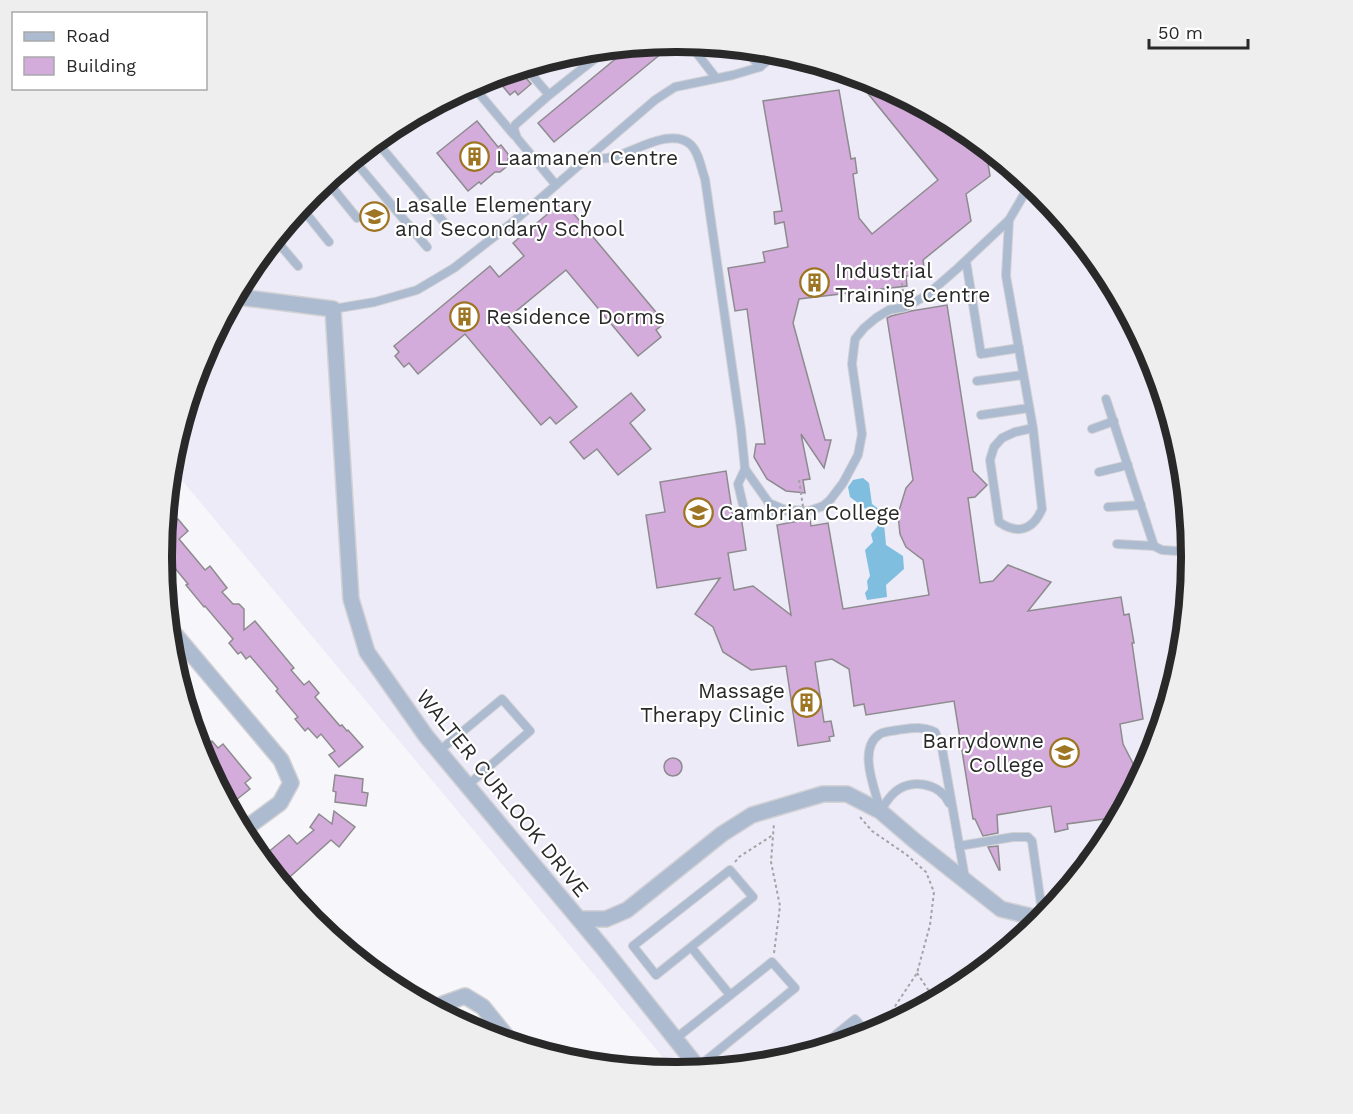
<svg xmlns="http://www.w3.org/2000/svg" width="1353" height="1114" font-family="'Work Sans',sans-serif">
<rect width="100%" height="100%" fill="#f7f7fb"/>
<polygon fill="#ecebf7" points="677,42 777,52 874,81 963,129 1041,193 1105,271 1152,360 1182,457 1191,557 1182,658 1152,754 1105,843 1040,921 962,985 873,1033 777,1062 675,1072 170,466 171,456 201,360 248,271 313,193 391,129 480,81 576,52"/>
<g fill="#7fbede">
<polygon points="863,478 869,483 872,504 880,510 881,516 876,518 874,515 850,497 848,487 853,480"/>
<polygon points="884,523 886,545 903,556 904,569 886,585 887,597 867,600 865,593 868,589 867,581 870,576 865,550 873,542 871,534 877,527 877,524"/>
</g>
<g fill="#d4acdb" stroke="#8d8b8e" stroke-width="1.5">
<polygon points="652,44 655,44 662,53 554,142 538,123 630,47"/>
<polygon points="519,69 531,84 518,95 515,91 510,95 495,77"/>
<polygon points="853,75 874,81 963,129 996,157 988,163 990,176 966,194 971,221 923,260 925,275 906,276 907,286 799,299 793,323 825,440 831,440 824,468 801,434 810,479 803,480 805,493 786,491 767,479 754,457 756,444 765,444 747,309 735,311 728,268 765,262 763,252 788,247 784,222 775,224 774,212 782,211 763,101 839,90 851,159 855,158 857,173 853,174 859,218 872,234 938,180"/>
<polygon points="477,121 498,147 501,145 508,154 508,160 506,167 500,172 495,172 481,184 479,182 468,191 437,153"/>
<polygon points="563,201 665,323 656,330 661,337 638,356 566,270 504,321 577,407 556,424 550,417 541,425 465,334 418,374 409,363 404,367 395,356 399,352 394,346 490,266 499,277 524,256 513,243"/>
<polygon points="947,305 973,471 987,485 975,497 968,498 980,583 993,581 1008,565 1051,582 1028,611 1121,597 1124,615 1129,614 1134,643 1132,643 1143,719 1120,724 1123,744 1140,777 1119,817 1067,824 1068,829 1055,832 1051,806 997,815 998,833 983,836 975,819 973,819 954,701 866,715 864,704 854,706 849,669 832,659 815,662 824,722 831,721 834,736 829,737 830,741 798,746 786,666 751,670 723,652 713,627 695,614 720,578 657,588 646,515 665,512 660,482 726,471 733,517 741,516 746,550 728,553 734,590 753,586 791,615 777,525 810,519 811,526 828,523 843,609 929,595 923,560 906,547 900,534 898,514 906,488 913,480 887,318 891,316 911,311"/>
<polygon points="631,393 645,410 630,423 651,449 618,475 597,449 584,459 570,442"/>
<polygon points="166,516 172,524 178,519 188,531 179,539 205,570 210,566 227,588 222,592 233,604 239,604 244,609 244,630 255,621 294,668 291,670 304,685 309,681 319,693 315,697 340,726 342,725 347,731 348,730 363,747 339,767 329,755 335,751 321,734 317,738 308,728 305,731 295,719 298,717 276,691 278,689 250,656 246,659 241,652 238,654 229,643 233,639 205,606 204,607 186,585 188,584 165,556 168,554 162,548"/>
<polygon points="212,741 218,748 223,744 251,778 245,783 250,789 236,800 217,776 215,777 210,771 201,754 200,752"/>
<circle cx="673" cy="767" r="9"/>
<polygon points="335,775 363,779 362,792 368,793 366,806 335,802 336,792 333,791"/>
<polygon points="334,811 355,827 339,847 331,840 282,884 261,858 289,835 297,844 314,830 310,827 319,814 332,824"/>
<polygon points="998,846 1000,870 999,870 988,847"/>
</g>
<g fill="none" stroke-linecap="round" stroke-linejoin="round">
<defs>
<g id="service">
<polyline points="689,43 716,78"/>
<polyline points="745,49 760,67"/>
<polyline points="525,67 549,95"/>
<polyline points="472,85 514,135"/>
<polyline points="376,141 447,226"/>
<polyline points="353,159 427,247"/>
<path d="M585,160C594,159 604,159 613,157C634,152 672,126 691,145C699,153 701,168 705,179L741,429L745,469L769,503L783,509L792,510L809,511L823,506L830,500L843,483L858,455L862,434L852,364L855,339L864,328L876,318L889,310L906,307L927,295L958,268L1009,220"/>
<polyline points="327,181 357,218"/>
<path d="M1030,184L1009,220L1006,276L1033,428L1042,509C1033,530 1018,535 999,522L990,460L994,447L1002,438L1015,432L1033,428"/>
<polyline points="556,185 517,138 514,129 515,125 549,95 607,49"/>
<polyline points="301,207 329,242"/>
<polyline points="275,239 298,266"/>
<polyline points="966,261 981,354 1019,348"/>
<polyline points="333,309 375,302 417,290 454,268 513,222 655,100 675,87 733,75 760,67 778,52"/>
<polyline points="977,381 1023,375"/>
<polyline points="1106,399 1154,546 1162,550 1191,552"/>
<polyline points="981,415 1029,408"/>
<polyline points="1092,429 1114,421"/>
<polyline points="745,469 738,484 744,509 748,515 762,515 785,511"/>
<polyline points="1099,472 1128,465"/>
<polyline points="1108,507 1141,505"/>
<polyline points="1117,544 1154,546"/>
<polyline points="439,751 502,699 530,731 468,785"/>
<path d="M880,809C875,789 857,748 880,734C885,731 893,731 898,730C913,728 921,726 935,732L942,748L965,878"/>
<path d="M880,811C885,804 889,797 895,792C911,778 940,783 949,803"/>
<polyline points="959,846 1013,837 1028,837 1032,841 1043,918"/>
<polyline points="1083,857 1094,856"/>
<polyline points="691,947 753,897 730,870 633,946 656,975 691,947 730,995"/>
<polyline points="675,1039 772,962 795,988 698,1067"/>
<polyline points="817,1050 855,1019 868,1034"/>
</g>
<g id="minor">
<polyline points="233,299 238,297 254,299 333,309 351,599 367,652 426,736 603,948 700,1070"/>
<polyline points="168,626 281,760 291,783 280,803 242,831"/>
<polyline points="579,919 606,919 627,910 722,834 752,815 823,794 847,794 880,811 915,841 1001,909 1042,919"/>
<polyline points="436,1010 443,1004 465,996 483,1007 511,1042"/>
</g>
</defs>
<use href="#service" stroke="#d2d2d5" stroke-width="10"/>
<use href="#minor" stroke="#d2d2d5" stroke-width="18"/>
<g stroke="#a3a3a6" stroke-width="2" stroke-dasharray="3 3" stroke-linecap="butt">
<polyline points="860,817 872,831 907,855 926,872 934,892 930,925 917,973 880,1029"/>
<polyline points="735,862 739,857 773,835"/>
<polyline points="774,953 780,906 771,862 774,823"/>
<polyline points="917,973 935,1000"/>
</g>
<use href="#service" stroke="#adbbd1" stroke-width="8"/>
<use href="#minor" stroke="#adbbd1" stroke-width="15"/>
<g stroke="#a3a3a6" stroke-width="2" stroke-dasharray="3 3" stroke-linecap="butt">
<polyline points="901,277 906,312"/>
<polyline points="799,480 805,520"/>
</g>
</g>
<defs>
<symbol id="building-ring" viewBox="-11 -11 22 22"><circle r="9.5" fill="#fff" stroke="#9e7523" stroke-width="1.5"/><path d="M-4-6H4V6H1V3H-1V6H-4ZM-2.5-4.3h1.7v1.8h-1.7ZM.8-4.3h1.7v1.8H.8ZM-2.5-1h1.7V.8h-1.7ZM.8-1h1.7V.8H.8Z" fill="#9e7523"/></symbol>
<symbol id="school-ring" viewBox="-11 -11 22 22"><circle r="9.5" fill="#fff" stroke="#9e7523" stroke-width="1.5"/><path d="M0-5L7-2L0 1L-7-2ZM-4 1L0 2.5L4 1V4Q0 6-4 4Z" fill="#9e7523"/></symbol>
<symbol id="university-ring" viewBox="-11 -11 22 22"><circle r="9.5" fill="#fff" stroke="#9e7523" stroke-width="1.5"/><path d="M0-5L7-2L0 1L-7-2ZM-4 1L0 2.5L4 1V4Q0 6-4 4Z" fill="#9e7523"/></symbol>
</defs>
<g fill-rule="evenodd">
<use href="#building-ring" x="458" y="140" width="33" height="33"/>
<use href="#school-ring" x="358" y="200" width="33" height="33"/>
<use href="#building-ring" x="798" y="266" width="33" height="33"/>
<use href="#building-ring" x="448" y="300" width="33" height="33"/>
<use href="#university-ring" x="682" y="496" width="33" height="33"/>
<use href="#building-ring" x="790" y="686" width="33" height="33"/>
<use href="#school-ring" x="1048" y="736" width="33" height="33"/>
</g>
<g text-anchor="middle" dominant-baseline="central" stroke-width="4.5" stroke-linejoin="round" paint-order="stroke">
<g font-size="21" fill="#29292a" stroke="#fff" text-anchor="start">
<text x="496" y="157">Laamanen Centre</text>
<text x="395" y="204">Lasalle Elementary<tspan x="395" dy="24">and Secondary School</tspan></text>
<text x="835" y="270">Industrial<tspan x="835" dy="24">Training Centre</tspan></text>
<text x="486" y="316">Residence Dorms</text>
<text x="719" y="512">Cambrian College</text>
<text x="785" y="690" text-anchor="end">Massage<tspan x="785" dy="24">Therapy Clinic</tspan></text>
<text x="1044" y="740" text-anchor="end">Barrydowne<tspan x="1044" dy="24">College</tspan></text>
</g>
<g font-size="21" fill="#29292a" stroke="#fff">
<text transform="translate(503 793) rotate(51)">WALTER CURLOOK DRIVE</text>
</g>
</g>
<path d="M0 0H1353V1114H0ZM676 52H677A504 504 0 0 1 1181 556V558A504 504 0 0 1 677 1062H676A504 504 0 0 1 172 558V556A504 504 0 0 1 676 52Z" fill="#eee" fill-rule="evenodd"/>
<path fill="none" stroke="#29292a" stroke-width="8" d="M676 52H677A504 504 0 0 1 1181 556V558A504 504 0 0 1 677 1062H676A504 504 0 0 1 172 558V556A504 504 0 0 1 676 52Z"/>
<rect x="12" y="12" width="195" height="78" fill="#ffffff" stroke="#a9a9aa" stroke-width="1.5"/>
<rect x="24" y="32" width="30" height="9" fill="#adbbd1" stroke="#a9a9aa" stroke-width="1.5"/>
<text x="66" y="42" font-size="18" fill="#29292a">Road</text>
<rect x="24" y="57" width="30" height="18" fill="#d4acdb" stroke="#a9a9aa" stroke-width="1.5"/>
<text x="66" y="72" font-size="18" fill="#29292a">Building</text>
<path d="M1149 39v9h99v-9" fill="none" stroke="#29292a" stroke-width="3"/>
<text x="1158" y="39" font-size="18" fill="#29292a" stroke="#ffffff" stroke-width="4.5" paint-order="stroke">50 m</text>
</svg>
